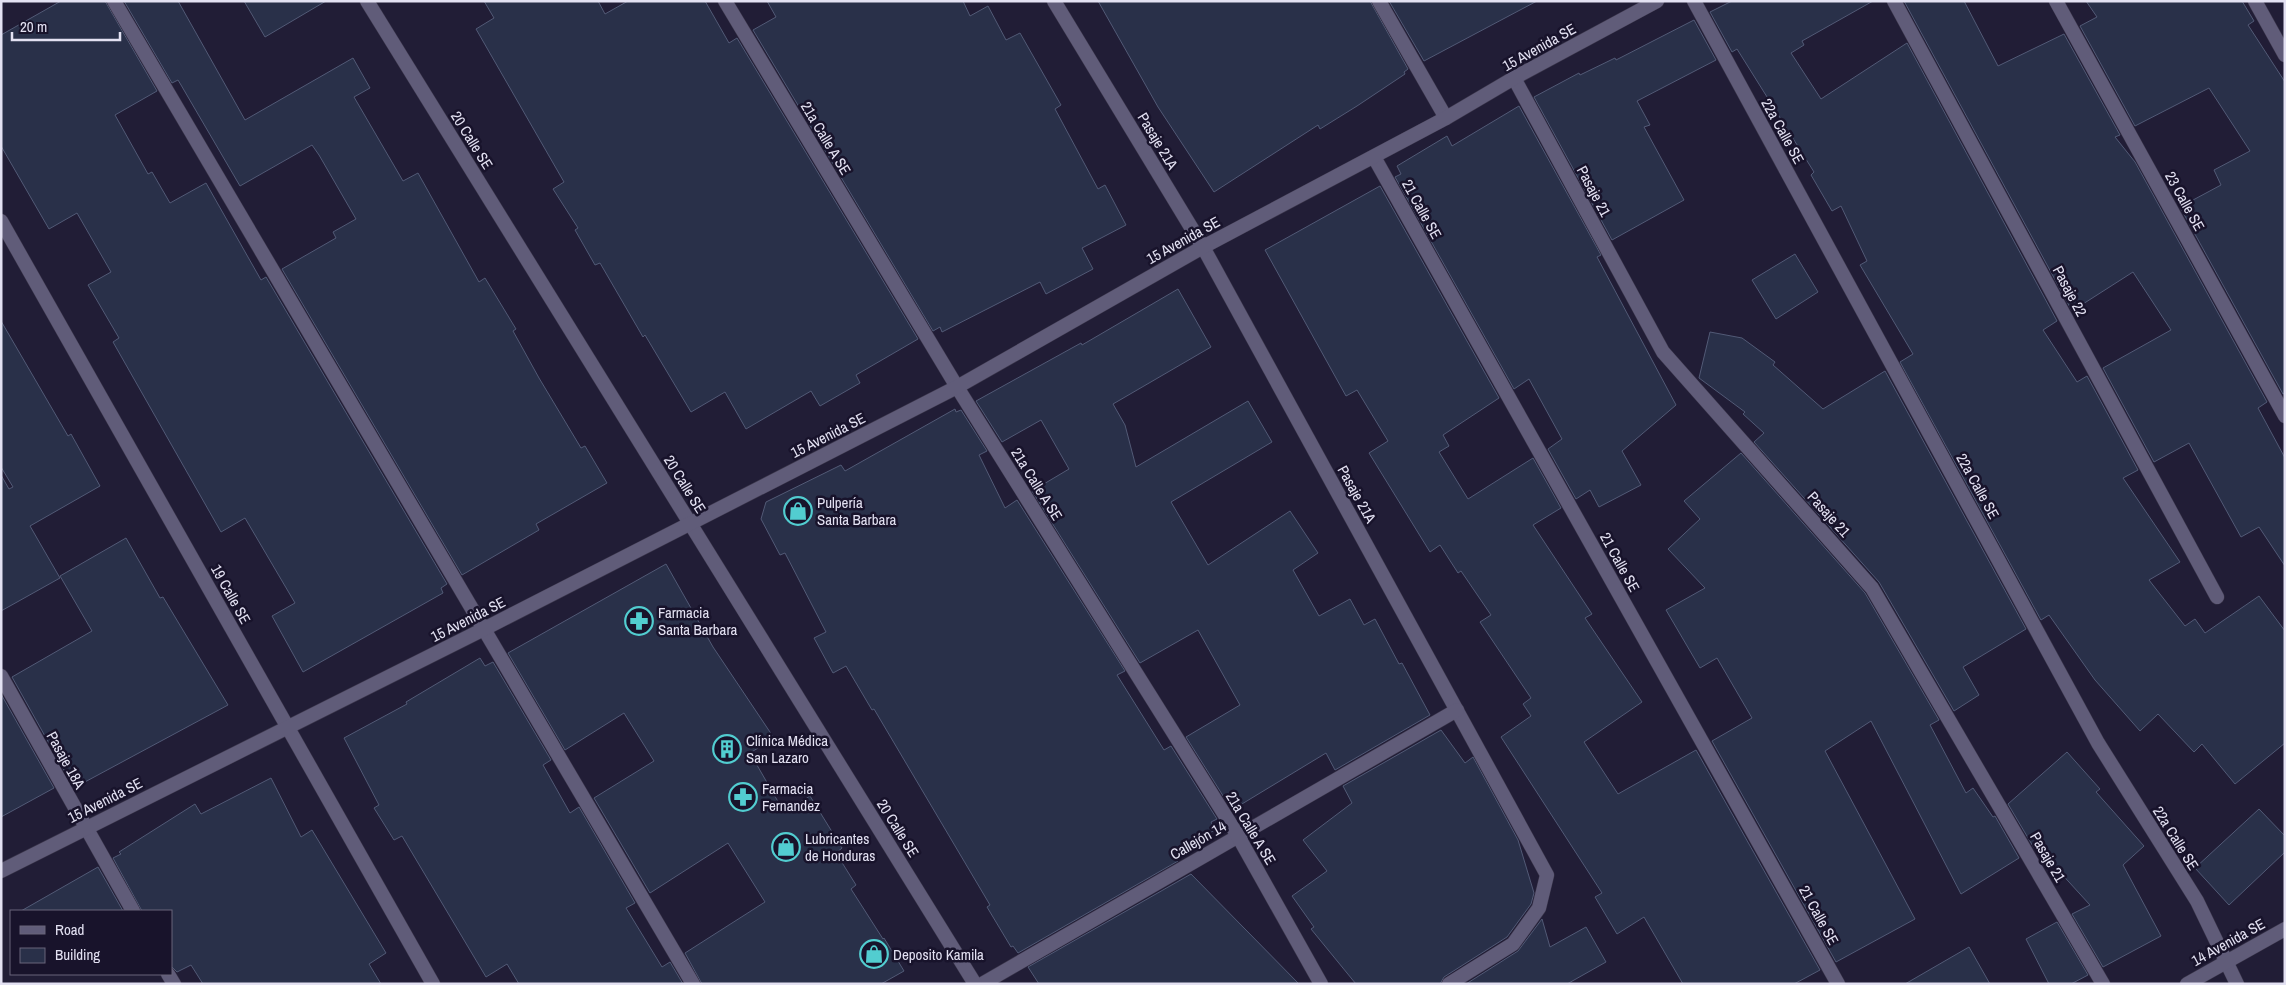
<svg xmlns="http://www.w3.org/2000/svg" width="2286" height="985" font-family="'Archivo Narrow',sans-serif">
<rect width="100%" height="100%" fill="#211d36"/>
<g fill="#293049" stroke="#525a76">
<polygon points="61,1 105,1 157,91 115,115 148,174 152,172 170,203 206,183 261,280 266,277 447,584 441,588 443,593 303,672 272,616 295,603 245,518 221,532 113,342 119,338 88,285 111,272 77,213 49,229 1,146 1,35"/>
<polygon points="124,1 178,1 245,120 353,58 370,88 354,97 403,181 418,173 479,282 485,278 516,329 513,331 539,378 581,448 585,446 607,483 536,524 539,530 462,575 282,269 336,238 333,232 356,219 319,155 312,145 240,186 181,85 178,80 172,83"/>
<polygon points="244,1 326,1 265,37"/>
<polygon points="484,1 598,1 605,14 628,1 705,1 729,43 737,38 918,339 856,375 860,383 820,406 811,391 746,429 725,392 691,412 645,335 643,337 600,263 595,265 575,230 578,228 553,189 564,182 476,29 494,18"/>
<polygon points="767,1 963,1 970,16 988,6 1006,40 1020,33 1061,105 1055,109 1098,189 1105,185 1126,225 1082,248 1093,269 1046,294 1040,282 942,332 940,327 933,331 753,30 776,17"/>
<polygon points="1098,1 1370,1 1408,69 1404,72 1405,74 1357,106 1320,129 1318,125 1214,192 1158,107"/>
<polygon points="1389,1 1537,1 1424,61"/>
<polygon points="1732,1 1873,1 1802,41 1804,45 1791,53 1821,99 1907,43 2057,321 2043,330 2077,382 2087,376 2138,470 2123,478 2180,562 2149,580 2185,626 2195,619 2205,633 2259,596 2285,631 2285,743 2235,784 2202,744 2194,752 2158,714 2140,731 2095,680 2049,615 2041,620 1900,362 1913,354 1860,265 1867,261 1841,206 1832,211 1811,175 1814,172 1737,49 1732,52 1710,12"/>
<polygon points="1904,1 1964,1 1998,66 2064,34 2120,135 2115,137 2135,162 2267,402 2258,408 2285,458 2285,566 2259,527 2241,537 2189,443 2154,462 2103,368 2171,330 2133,272 2072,311"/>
<polygon points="2086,1 2242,1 2254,21 2248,25 2285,82 2285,393 2283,394 2180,207 2221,185 2214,170 2250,151 2209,88 2135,126 2080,26 2097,17"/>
<polygon points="1694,20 1716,60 1637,101 1650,125 1644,127 1684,200 1612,240 1534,97 1579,73 1580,75 1615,58 1616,60"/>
<polygon points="1519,106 1601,255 1597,257 1676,405 1622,451 1641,485 1599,507 1590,490 1576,499 1548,449 1562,439 1529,379 1514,389 1395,177 1401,174 1397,166 1447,136 1452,146"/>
<polygon points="1380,186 1499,398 1443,435 1449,446 1439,452 1468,499 1533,458 1561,508 1533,525 1592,614 1585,618 1642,702 1584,742 1618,794 1696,750 1820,970 1794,984 1683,984 1644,917 1617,934 1595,897 1602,893 1501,737 1531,716 1523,704 1531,698 1480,622 1491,615 1461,571 1458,573 1440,545 1430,552 1369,453 1388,441 1357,390 1346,396 1265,250"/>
<polygon points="1795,254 1818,292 1776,319 1752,280"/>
<polygon points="1178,289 1211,347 1113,404 1125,425 1136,467 1248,401 1272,442 1171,502 1208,565 1290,511 1318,553 1293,570 1319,616 1350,599 1364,625 1375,619 1399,664 1402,663 1430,715 1335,770 1326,753 1232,810 1186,737 1240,705 1198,630 1140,663 1032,491 1069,469 1041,420 1002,442 976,401 1081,343 1082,345"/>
<polygon points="1,321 68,436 71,434 100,486 30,526 60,578 1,611 1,475 9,489 13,487 1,467"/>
<polygon points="1710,332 1742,338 1775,362 1773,365 1823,409 1885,371 2026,629 1963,667 1979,695 1954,711 1879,582 1754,442 1764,433 1743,414 1745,412 1699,378"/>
<polygon points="955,409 956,412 961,410 987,451 979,455 1005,508 1017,500 1125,671 1117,675 1164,750 1171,746 1217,819 1211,822 1215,830 1172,854 1178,861 1018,953 1013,946 1011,947 987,907 990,905 874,709 872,710 846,666 833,673 814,638 826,632 785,553 780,555 761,519 766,502 841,465 845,471"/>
<polygon points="1741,453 1865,593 1939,720 1930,725 1966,793 1973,788 1993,817 1995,816 2019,858 1961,894 1871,721 1825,751 1915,919 1836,962 1712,741 1752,718 1717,658 1700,668 1666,610 1705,588 1668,549 1700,519 1684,501"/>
<polygon points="126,538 160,598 163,597 228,705 83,783 78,774 69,779 12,677 92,631 60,576"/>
<polygon points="666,564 713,647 774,738 750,753 784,812 810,796 842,848 836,853 856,885 851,889 883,939 884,938 904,971 881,984 702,984 685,953 765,902 728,843 650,893 594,798 654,761 624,713 565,750 508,653"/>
<polygon points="480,658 485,666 493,662 551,760 543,765 570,813 579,807 635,903 626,908 662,967 670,962 683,984 519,984 507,964 486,977 402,836 394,840 374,808 379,805 344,738 407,704 406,702"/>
<polygon points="1,694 54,788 1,817"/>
<polygon points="1441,730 1465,763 1473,757 1518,840 1534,893 1531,904 1507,937 1444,977 1440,984 1356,984 1311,929 1314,927 1292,896 1327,871 1303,840 1352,803 1343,786"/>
<polygon points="2067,752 2100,789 2096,792 2144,846 2123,865 2161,936 2103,967 2072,914 2090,905 2037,847 2034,848 2008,804"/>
<polygon points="271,778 301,837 312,830 386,953 369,964 381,984 203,984 191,965 177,972 171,966 171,911 142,911 113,858 121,854 119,852 195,804 201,814"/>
<polygon points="2259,809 2285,836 2285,852 2229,905 2195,868"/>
<polygon points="98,867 123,911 21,911"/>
<polygon points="1191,874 1299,984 1039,984 1028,967"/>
<polygon points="1542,919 1550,947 1586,927 1606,962 1567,984 1466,984 1518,951"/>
<polygon points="2057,922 2088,975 2071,984 2049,984 2026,939"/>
<polygon points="1969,947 1990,984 1905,984"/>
</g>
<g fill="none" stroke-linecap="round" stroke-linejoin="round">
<defs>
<g id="service">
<polyline points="114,1 693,984"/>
<polyline points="1054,1 1203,247 1547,875 1539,908 1513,944 1449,984"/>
<polyline points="1379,1 1446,118"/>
<polyline points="1894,1 2217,597"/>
<polyline points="2255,1 2285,55"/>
<polyline points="1514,78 1663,352 1872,588 2103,984"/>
<polyline points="1,676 133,911"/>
<polyline points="168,974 174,984"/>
<polyline points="982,984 1457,710"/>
</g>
<g id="minor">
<polyline points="725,1 957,387 1238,836 1321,984"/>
<polyline points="1694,1 2098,743 2197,901 2237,984"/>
<polyline points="2056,1 2285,416"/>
<polyline points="1374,157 1838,984"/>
<polyline points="1,221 433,984"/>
<polyline points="2187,984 2285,929"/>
</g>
<g id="tertiary">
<polyline points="367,1 975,984"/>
<polyline points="1,871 484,629 957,387 1203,247 1446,118 1514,78 1657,1"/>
</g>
</defs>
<use href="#service" stroke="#3b364b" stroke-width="15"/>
<use href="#minor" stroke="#3b364b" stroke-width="15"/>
<use href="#tertiary" stroke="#3b364b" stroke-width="15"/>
<use href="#service" stroke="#605c79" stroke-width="14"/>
<use href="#minor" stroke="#605c79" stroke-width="14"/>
<use href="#tertiary" stroke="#605c79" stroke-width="14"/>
</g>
<defs>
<symbol id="shop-ring" viewBox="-11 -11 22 22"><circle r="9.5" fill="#18132b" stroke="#52cdd0" stroke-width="1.5"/><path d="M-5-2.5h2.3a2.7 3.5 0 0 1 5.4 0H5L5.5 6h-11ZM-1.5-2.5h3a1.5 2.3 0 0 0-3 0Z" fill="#52cdd0"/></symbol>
<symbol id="pharmacy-ring" viewBox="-11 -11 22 22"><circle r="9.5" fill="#18132b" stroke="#52cdd0" stroke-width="1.5"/><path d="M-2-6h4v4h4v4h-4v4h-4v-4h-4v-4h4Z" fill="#52cdd0"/></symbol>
<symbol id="building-ring" viewBox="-11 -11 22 22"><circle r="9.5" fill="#18132b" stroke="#52cdd0" stroke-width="1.5"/><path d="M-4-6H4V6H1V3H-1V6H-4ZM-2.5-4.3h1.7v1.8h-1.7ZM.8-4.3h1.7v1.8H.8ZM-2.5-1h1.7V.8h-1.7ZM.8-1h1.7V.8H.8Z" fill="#52cdd0"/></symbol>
</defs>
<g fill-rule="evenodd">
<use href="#shop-ring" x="782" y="495" width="32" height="32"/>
<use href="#pharmacy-ring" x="623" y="605" width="32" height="32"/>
<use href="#building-ring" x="711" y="733" width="32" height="32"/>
<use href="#pharmacy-ring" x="727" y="781" width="32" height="32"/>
<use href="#shop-ring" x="770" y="831" width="32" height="32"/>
<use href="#shop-ring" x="858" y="938" width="32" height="32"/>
</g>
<g text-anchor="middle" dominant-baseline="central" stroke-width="5" stroke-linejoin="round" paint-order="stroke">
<g font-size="15" fill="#e3e1f2" stroke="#18132b">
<text transform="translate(1539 47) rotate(-29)">15 Avenida SE</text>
<text transform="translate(1783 131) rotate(61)">22a Calle SE</text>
<text transform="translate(826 138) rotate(59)">21a Calle A SE</text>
<text transform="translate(472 140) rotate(58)">20 Calle SE</text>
<text transform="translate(1158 141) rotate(59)">Pasaje 21A</text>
<text transform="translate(1594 191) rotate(62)">Pasaje 21</text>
<text transform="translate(2185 201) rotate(61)">23 Calle SE</text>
<text transform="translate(1422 209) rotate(61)">21 Calle SE</text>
<text transform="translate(1183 240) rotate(-29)">15 Avenida SE</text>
<text transform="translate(2070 291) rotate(62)">Pasaje 22</text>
<text transform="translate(828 435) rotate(-27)">15 Avenida SE</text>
<text transform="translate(685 484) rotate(58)">20 Calle SE</text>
<text transform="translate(1037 484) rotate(58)">21a Calle A SE</text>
<text transform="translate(1978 486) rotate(61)">22a Calle SE</text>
<text transform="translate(1357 494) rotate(61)">Pasaje 21A</text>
<text transform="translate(1829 514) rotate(48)">Pasaje 21</text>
<text transform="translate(1620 562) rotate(61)">21 Calle SE</text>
<text transform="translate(231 594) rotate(61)">19 Calle SE</text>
<text transform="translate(468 619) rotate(-27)">15 Avenida SE</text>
<text transform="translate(66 760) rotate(61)">Pasaje 18A</text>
<text transform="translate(105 800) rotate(-27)">15 Avenida SE</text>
<text transform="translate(898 828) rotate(58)">20 Calle SE</text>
<text transform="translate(1251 828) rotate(59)">21a Calle A SE</text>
<text transform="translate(2176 838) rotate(58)">22a Calle SE</text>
<text transform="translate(1198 840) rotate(-30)">Callejón 14</text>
<text transform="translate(2048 857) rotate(60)">Pasaje 21</text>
<text transform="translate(1819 915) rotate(61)">21 Calle SE</text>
<text transform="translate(2228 942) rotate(-29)">14 Avenida SE</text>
</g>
<g font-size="15" fill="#e3e1f2" stroke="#18132b" text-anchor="start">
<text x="817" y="502">Pulpería<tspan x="817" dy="17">Santa Barbara</tspan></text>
<text x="658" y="612">Farmacia<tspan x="658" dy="17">Santa Barbara</tspan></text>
<text x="746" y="740">Clínica Médica<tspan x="746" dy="17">San Lazaro</tspan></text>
<text x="762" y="788">Farmacia<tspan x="762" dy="17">Fernandez</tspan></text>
<text x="805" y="838">Lubricantes<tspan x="805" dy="17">de Honduras</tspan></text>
<text x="893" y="954">Deposito Kamila</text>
</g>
</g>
<rect width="2286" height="985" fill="none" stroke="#e3e1f2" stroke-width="5"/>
<rect x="10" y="910" width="162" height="65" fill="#18132b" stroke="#69657b"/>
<rect x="20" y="926" width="25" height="8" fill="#605c79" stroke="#69657b"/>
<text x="55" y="935" font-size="15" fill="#e3e1f2">Road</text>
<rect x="20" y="948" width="25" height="15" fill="#293049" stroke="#69657b"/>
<text x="55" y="960" font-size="15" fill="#e3e1f2">Building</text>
<path d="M12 32v8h108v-8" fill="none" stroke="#e3e1f2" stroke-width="2.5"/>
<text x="20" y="32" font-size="15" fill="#e3e1f2" stroke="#18132b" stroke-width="4" paint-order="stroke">20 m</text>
</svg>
